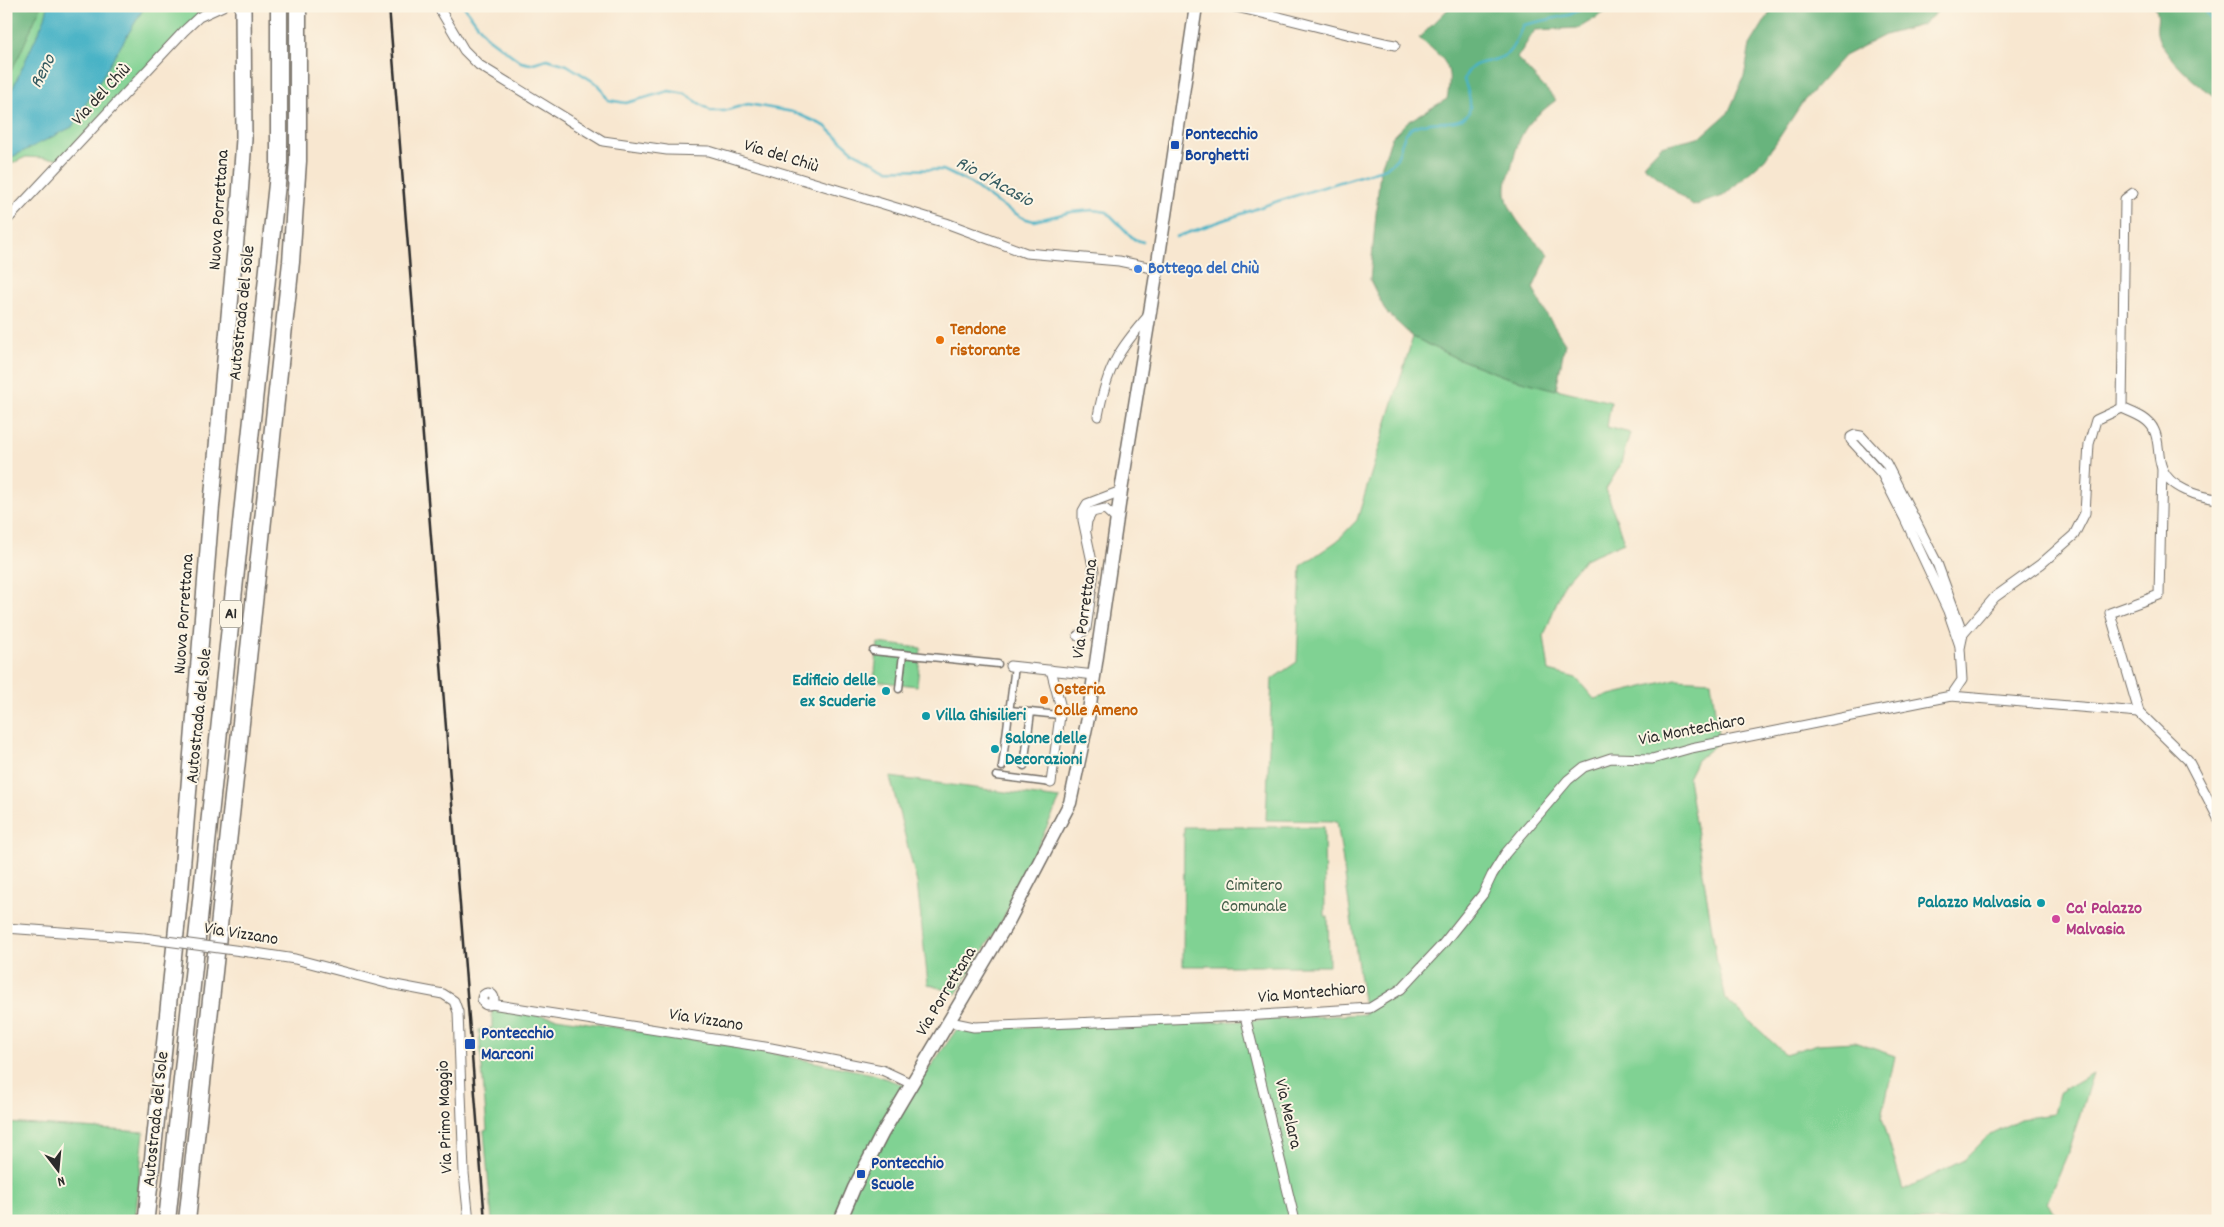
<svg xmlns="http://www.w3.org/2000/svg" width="2224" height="1227" font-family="Dekko,sans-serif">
<rect width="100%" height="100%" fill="#fcf5e5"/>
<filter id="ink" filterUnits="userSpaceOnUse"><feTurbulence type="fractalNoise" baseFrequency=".02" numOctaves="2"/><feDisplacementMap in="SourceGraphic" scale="10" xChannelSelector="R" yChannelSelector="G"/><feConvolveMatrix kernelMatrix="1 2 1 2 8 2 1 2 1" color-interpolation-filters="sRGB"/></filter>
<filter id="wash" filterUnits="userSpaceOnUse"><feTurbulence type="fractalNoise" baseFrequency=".0096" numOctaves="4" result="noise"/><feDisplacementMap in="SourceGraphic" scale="20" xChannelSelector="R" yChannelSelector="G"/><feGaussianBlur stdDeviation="1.12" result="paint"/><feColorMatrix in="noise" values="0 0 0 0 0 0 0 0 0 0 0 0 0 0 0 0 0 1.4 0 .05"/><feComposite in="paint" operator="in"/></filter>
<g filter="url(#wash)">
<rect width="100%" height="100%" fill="#f8e7d0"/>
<g fill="#80d293" stroke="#567e5f">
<polygon points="6,6 214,6 63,159 26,157 6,166"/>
<polygon points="1413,337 1454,357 1506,377 1611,402 1607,427 1630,433 1620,466 1606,489 1624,542 1585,559 1564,583 1544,636 1549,671 1576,678 1594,699 1676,679 1711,681 1719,742 1697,760 1688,778 1717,962 1726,999 1785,1054 1818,1044 1854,1042 1895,1056 1882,1117 1903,1190 1964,1160 1990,1134 2020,1119 2053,1114 2058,1093 2093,1073 2067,1155 2047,1203 2063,1221 492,1221 484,1131 487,1130 479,1030 492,1028 492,1008 736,1046 873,1074 915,1089 957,1029 1241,1021 1365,1014 1337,821 1266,820 1272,679 1297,662 1301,566 1337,541 1357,520"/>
<polygon points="878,643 921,648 917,686 874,681"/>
<polygon points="890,777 1060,799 1003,919 956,994 928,984 917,883"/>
<polygon points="1184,827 1324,827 1325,916 1328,917 1329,966 1183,966"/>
<polygon points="6,1123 144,1132 135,1221 6,1221"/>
</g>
<g fill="#68b47d" stroke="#4a7054">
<polygon points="6,6 41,6 19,56 6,80"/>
<path d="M1451,6H1615L1579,28L1535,30L1517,58L1556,100C1527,123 1521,128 1512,165C1511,172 1506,180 1506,187C1504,213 1532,239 1549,254L1533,288L1545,312L1565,343L1556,390L1506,377L1454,357L1413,337L1386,312L1370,280L1380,170L1392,137L1407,122L1447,99C1454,63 1445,60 1419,38Z"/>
<polygon points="1760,6 1944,6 1922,25 1885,35 1844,56 1802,103 1765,159 1723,196 1693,206 1643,165 1661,146 1702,136 1728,113 1744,77 1750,45 1771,11"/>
<path d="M2155,6H2218V98C2201,90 2163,55 2158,37C2154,26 2161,19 2155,6Z"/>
</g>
<polygon fill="#48b3c6" stroke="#3a6f78" points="48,6 145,6 72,127 6,160 6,97 10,94 45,18"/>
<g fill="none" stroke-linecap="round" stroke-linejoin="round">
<g stroke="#48b3c6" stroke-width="2.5">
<polyline points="464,6 486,36 521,62 530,64 547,59 567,65 599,85 608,100 626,103 669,91 685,94 711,111 724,111 748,104 793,112 825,126 854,152 887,169 943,170 970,183 996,202 1023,218 1034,221 1071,212 1093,210 1107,212 1134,239 1143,242"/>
<polyline points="2203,6 2218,33"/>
<path d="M1176,237L1278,201L1386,168C1389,165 1394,162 1397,158C1401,150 1401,139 1407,132C1427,109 1490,144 1464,80C1472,55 1492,67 1508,53C1515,46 1519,34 1523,25L1569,15L1588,6"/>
</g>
</g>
</g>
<g filter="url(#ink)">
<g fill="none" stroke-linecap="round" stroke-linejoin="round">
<defs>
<g id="pedestrian">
<polyline points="873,651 998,664"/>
<polyline points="899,689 903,654"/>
<polyline points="1010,710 1059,715"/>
<polyline points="1024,766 1031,712"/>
<polyline points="1002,767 1015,666"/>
<polyline points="996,776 1051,783"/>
</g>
<g id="minor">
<polyline points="438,6 464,50 479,65 603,141 667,150 709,151 946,223 1026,253 1119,261 1157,269"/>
<path d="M1231,6C1286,17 1340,34 1395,45"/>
<polyline points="6,221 184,31 199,17 223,6"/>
<polyline points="2122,408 2125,199 2133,193"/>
<path d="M1098,416C1107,368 1118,350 1150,314"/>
<polyline points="2162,469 2159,595 2110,613 2139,712 2188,760 2218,818"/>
<polyline points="1086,529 1087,521 1092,512 1105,509 1117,520"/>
<polyline points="1078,636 1086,629 1094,571 1083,520 1083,511 1087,504 1121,491"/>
<polyline points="1960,646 1948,611 1905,519 1882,474 1851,440 1851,437 1855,435 1861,436 1886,463 1937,563 1963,634"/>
<polyline points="1010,666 1095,675"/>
<polyline points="1051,670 1061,708 1051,783"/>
<polyline points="1951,696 2139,712"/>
<polyline points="6,928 144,938"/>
<polyline points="249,952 295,959 390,984 443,994 454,1001 458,1012 464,1173 469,1221"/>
<circle cx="488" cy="999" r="6"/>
<polyline points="491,1004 771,1048 882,1070 912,1084"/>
<polyline points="1245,1016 1295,1221"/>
<path d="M950,1022L974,1027L1245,1016L1370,1008L1401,989L1443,944L1483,894L1492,875L1505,854L1568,780L1584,767L1611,758L1652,759L1691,748L1951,696L1962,680L1960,648L1963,634L1995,597L2041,564L2074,535L2085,513L2089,444L2096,420L2122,408C2133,413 2149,418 2154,430C2160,442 2157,456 2162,468C2169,488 2199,497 2218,499"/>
</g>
<polyline id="secondary" points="840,1221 854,1188 882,1134 1008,922 1070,803 1088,718 1121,491 1157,269 1196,6"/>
<polyline id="trunk" points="146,1221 181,885 211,512 240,196 244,139 243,6"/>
<g id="motorway">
<polyline points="167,1221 279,165 279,6"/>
<polyline points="187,1221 291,262 298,161 298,6"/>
</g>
</defs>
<use href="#pedestrian" stroke="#736d65" stroke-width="9"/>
<use href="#minor" stroke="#736d65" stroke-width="11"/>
<use href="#secondary" stroke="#736d65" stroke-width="15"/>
<use href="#trunk" stroke="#736d65" stroke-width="18"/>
<use href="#motorway" stroke="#736d65" stroke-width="19"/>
<use href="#pedestrian" stroke="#fff" stroke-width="6"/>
<use href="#minor" stroke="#fff" stroke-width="9"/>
<use href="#secondary" stroke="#fff" stroke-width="12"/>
<use href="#trunk" stroke="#fff" stroke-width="15"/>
<use href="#motorway" stroke="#fff" stroke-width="16"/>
<polyline stroke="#2b2b2b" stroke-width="2.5" points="389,6 485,1221"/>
<defs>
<polyline id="minor-bridge" points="144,938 249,952"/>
</defs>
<use href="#minor-bridge" stroke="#736d65" stroke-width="11" stroke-linecap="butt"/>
<use href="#minor-bridge" stroke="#fff" stroke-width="9"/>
</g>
</g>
<g fill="#1a4fb4" stroke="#fcf5e5" stroke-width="2">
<rect x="1170" y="140" width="10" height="10" rx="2.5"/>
<rect x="464" y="1038" width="12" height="12" rx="2.5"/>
<rect x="856" y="1169" width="10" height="10" rx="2.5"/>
</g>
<circle fill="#3f7fe0" stroke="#fcf5e5" stroke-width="2" cx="1138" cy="269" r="5"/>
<g fill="#e8710a" stroke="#fcf5e5" stroke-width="2">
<circle cx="940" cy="340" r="5"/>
<circle cx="1044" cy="700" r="5"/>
</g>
<g fill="#0f9aa8" stroke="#fcf5e5" stroke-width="2">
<circle cx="886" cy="691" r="5"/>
<circle cx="926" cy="716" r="5"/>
<circle cx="995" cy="749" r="5"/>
<circle cx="2041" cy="903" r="5"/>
</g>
<circle fill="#d1479c" stroke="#fcf5e5" stroke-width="2" cx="2056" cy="919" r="5"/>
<g text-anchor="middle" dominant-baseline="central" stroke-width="4" stroke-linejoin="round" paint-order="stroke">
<rect fill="#fcf5e5" stroke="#6a6863" stroke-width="1" x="220" y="600.5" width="22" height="27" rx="4"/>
<g font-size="16" font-weight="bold" fill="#2b2b2b">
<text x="231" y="614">A1</text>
</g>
<g font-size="18" fill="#2b2b2b" stroke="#fcf5e5">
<text transform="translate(102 95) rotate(-47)">Via del Chiù</text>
<text transform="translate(781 157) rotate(17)">Via del Chiù</text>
<text transform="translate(220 210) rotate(-86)">Nuova Porrettana</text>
<text transform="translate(243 313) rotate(-84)">Autostrada del Sole</text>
<text transform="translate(1086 609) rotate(-82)">Via Porrettana</text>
<text transform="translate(185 614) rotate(-86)">Nuova Porrettana</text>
<text transform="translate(200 716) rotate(-84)">Autostrada del Sole</text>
<text transform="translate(1692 731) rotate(-11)">Via Montechiaro</text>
<text transform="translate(241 935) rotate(9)">Via Vizzano</text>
<text transform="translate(947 992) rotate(-59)">Via Porrettana</text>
<text transform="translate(1312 994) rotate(-5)">Via Montechiaro</text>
<text transform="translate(706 1021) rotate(9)">Via Vizzano</text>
<text transform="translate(1287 1114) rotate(77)">Via Melara</text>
<text transform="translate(446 1117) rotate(-92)">Via Primo Maggio</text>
<text transform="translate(157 1119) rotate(-84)">Autostrada del Sole</text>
</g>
<g font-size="18" font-weight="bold" fill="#164399" stroke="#fcf5e5" text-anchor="start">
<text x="1185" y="135">Pontecchio<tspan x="1185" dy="21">Borghetti</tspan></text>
<text x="481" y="1034">Pontecchio<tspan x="481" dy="21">Marconi</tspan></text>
<text x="871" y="1164">Pontecchio<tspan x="871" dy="21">Scuole</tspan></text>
</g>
<g font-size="18" font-weight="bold" fill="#366cbe" stroke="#fcf5e5" text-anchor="start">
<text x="1148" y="269">Bottega del Chiù</text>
</g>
<g font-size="18" font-weight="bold" fill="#c56008" stroke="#fcf5e5" text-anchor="start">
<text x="950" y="330">Tendone<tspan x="950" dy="21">ristorante</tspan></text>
<text x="1054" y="690">Osteria<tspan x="1054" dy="21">Colle Ameno</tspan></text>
</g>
<g font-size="18" font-weight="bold" fill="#0d838f" stroke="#fcf5e5" text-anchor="end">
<text x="876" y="681">Edificio delle<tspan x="876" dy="21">ex Scuderie</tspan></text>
<text x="936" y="716" text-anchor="start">Villa Ghisilieri</text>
<text x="1005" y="739" text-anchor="start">Salone delle<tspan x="1005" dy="21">Decorazioni</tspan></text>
<text x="2031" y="903">Palazzo Malvasia</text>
</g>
<g font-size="18" fill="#445d4a" stroke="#fcf5e5">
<text x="1254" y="886">Cimitero<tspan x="1254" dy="21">Comunale</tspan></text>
</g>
<g font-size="18" font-weight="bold" fill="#b23c85" stroke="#fcf5e5" text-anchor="start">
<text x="2066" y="909">Ca' Palazzo<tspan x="2066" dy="21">Malvasia</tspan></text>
</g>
<g font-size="19" font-style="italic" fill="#355b61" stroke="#fcf5e5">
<text transform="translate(44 72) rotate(-63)">Reno</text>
<text transform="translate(994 183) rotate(29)">Rio d'Acasio</text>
</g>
</g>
<rect width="2224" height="1227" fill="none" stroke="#fcf5e5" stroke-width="25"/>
<g transform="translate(58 1170) rotate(164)" stroke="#fcf5e5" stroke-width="4" paint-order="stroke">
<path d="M0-4L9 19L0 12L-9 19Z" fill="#2b2b2b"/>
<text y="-8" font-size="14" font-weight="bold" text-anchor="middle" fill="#2b2b2b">N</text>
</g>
</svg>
